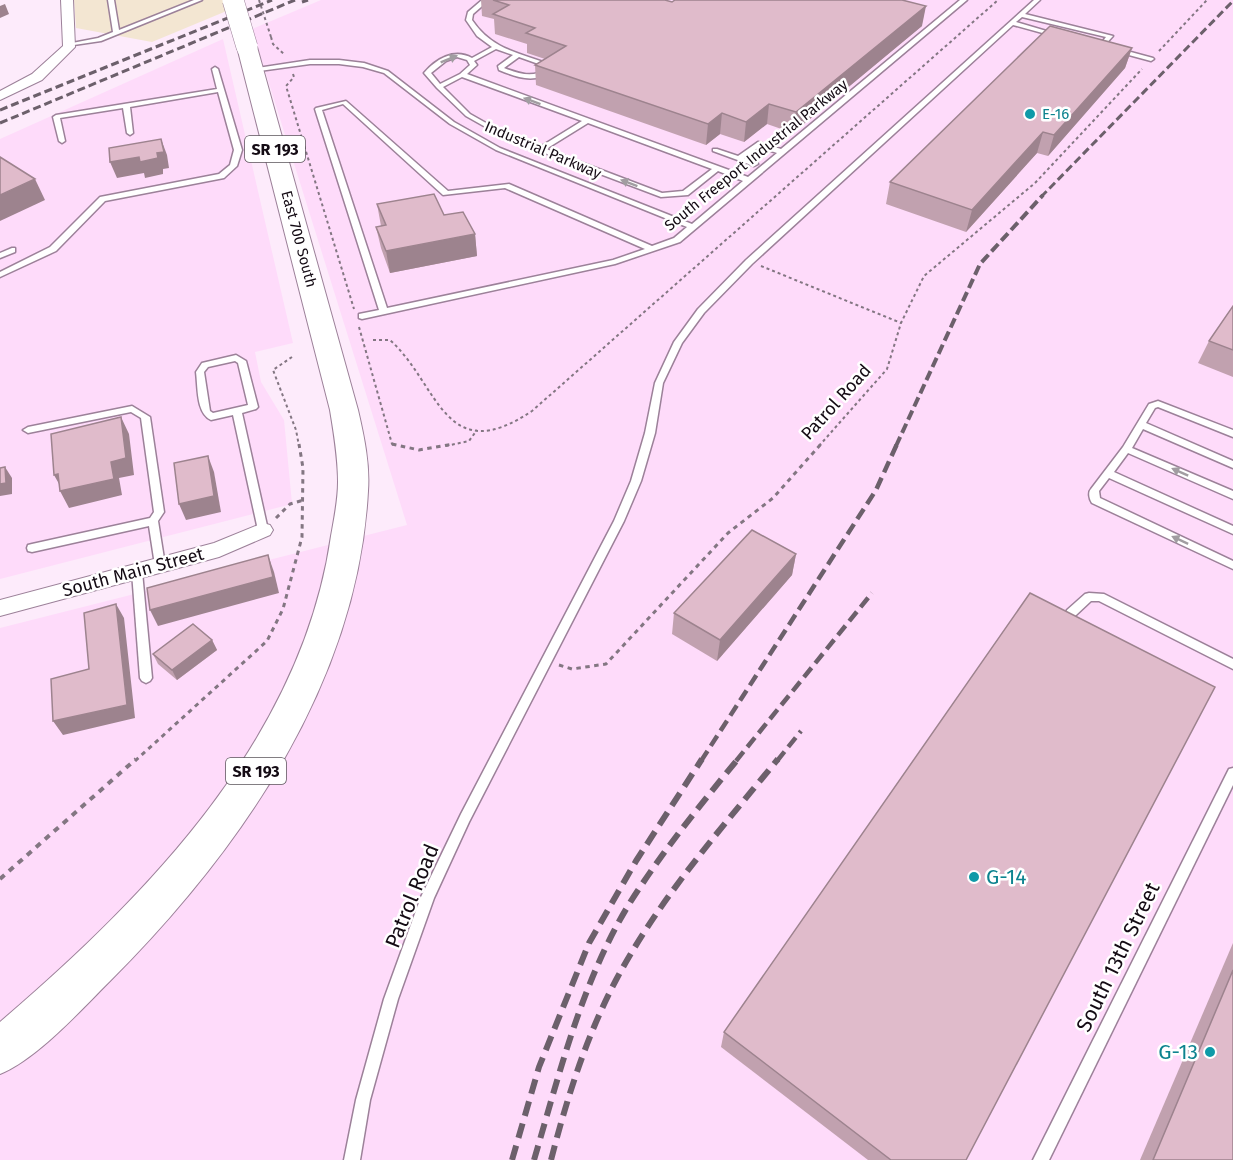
<svg xmlns="http://www.w3.org/2000/svg" width="1233" height="1160" font-family="'Fira Sans',sans-serif">
<rect width="100%" height="100%" fill="#fdebfb"/>
<polygon fill="#f3e6d2" points="74,0 226,0 229,10 152,42 76,28"/>
<g fill="#fedbfa">
<polygon points="321,0 1233,0 1233,1160 0,1160 0,628 407,525 252,29"/>
<polygon points="223,39 293,343 255,352 261,382 284,420 292,504 0,579 0,139"/>
</g>
<g fill="none" stroke-linecap="round" stroke-linejoin="round">
<defs>
<g id="service">
<polygon points="108,0 114,0 119,30 194,0 202,0 101,41 67,46 67,44 98,38 113,32"/>
<path d="M482,0H489L473,14L472,20C492,50 520,53 552,65L554,70C536,84 518,78 499,70L498,66L513,55L496,49L474,61L477,65L467,74L748,177L777,153L759,147L744,158L757,162L758,164L754,166L713,151V149H717L738,156L758,142L781,149L960,0H967L680,242L615,264L362,319L359,318V314L379,310L315,109L316,108L346,101L448,191L509,184L652,246L674,238L687,227L496,150L450,124L384,73L363,67L339,64H310L253,72L250,70L251,69L310,60H339L364,63L388,71L454,122L500,148L692,224L743,181L718,171L688,195L661,197L505,138L466,116L437,88L424,73C436,59 454,48 472,58L492,47L477,36L466,20L468,12ZM457,57L467,60L470,65L460,74L440,84L431,73L446,61ZM519,57L547,67L548,69C532,78 520,74 504,68ZM462,77L582,121L540,147L509,136L470,114L443,87ZM343,104L443,195L505,188L645,249L613,260L387,308L322,110ZM588,123L712,169L683,191L662,193L546,149Z"/>
<polygon points="1034,0 1040,0 1025,14 1113,36 1102,48 1099,46 1106,37 1022,17 1016,22 1060,35 1057,37 1013,25 752,264 704,313 682,343 663,383 655,433 641,481 624,521 469,822 434,898 398,999 370,1100 360,1160 344,1160 356,1100 384,999 421,897 461,814 614,521 631,481 645,433 655,383 674,342 698,309 746,260"/>
<polygon points="1116,48 1153,58 1154,59 1151,61 1114,51 1113,50"/>
<polygon points="215,67 218,69 242,150 237,166 224,178 105,201 56,251 0,277 0,272 50,247 100,197 219,174 230,165 234,150 218,92 130,107 133,133 130,135 127,133 123,108 60,118 65,141 62,143 59,141 53,117 56,115 217,89 212,69"/>
<polygon points="12,248 15,248 15,252 0,258 0,253"/>
<path d="M236,355L246,361L258,407L256,409L242,413L268,530L263,534L258,530L233,415L211,420C196,413 198,387 196,372L202,363ZM235,361L238,363L248,405L213,413L210,411L204,372L208,367Z"/>
<path d="M1158,401L1233,430V437L1158,407L1155,408L1146,423L1233,461V468L1143,429L1132,448L1233,491V499L1128,453L1114,472L1233,526V534L1109,478L1099,491L1100,498L1233,561V569L1092,503C1089,499 1088,492 1091,489L1123,447L1149,404Z"/>
<polygon points="132,406 150,417 164,512 158,521 165,565 164,568 156,568 155,565 149,526 32,552 28,551 27,548 28,545 32,544 150,518 154,512 141,418 131,412 28,433 23,430 28,427"/>
<polygon points="137,568 142,572 152,678 150,681 146,683 142,681 140,678 132,572"/>
<polygon points="1089,593 1104,594 1233,659 1233,669 1099,601 1091,601 1075,616 1067,616 1066,613 1067,610 1085,594"/>
<polygon points="1233,768 1233,785 1049,1160 1033,1160 1229,769"/>
</g>
<g id="minor">
<polygon points="61,0 73,0 75,47 42,80 0,100 0,91 32,74 63,46"/>
<polygon points="263,523 270,525 273,530 270,535 219,557 0,616 0,600 214,543"/>
</g>
<path id="primary" d="M247,41L257,47L358,410C364,436 370,464 368,491C358,682 241,850 110,981C81,1010 37,1059 0,1074V1022C148,895 302,738 331,536C334,519 338,500 338,482C338,458 334,434 330,410L237,47Z"/>
</defs>
<use href="#service" stroke="#9c8199" stroke-width="3"/>
<use href="#minor" stroke="#9c8199" stroke-width="2"/>
<use href="#primary" stroke="#9c8199" stroke-width="2"/>
<g stroke="#837682" stroke-width="2" stroke-dasharray="3 3" stroke-linecap="butt">
<polyline points="271,37 273,44 285,55"/>
<polyline points="1159,51 1207,0"/>
<polyline points="293,74 294,77 286,86 354,309"/>
<polyline points="761,266 901,323"/>
<polyline points="359,327 392,444 395,446"/>
<path d="M373,340H390C439,384 444,470 532,411L998,0"/>
<polyline points="292,357 273,370 296,430 299,446"/>
<polyline points="446,446 469,441 477,430"/>
<polyline points="819,446 887,369 901,323 924,276 1035,183 1142,69"/>
</g>
<g stroke="#837682" stroke-width="3" stroke-dasharray="4.5 4.5" stroke-linecap="butt">
<polyline points="392,444 419,450 453,444"/>
<polyline points="276,518 290,504 304,500"/>
<polyline points="559,665 572,669 606,664 728,533 773,498 821,444"/>
<polyline points="135,761 267,641 283,609 302,537 303,468 299,444"/>
</g>
<polyline stroke="#837682" stroke-width="4" stroke-dasharray="6 6" stroke-linecap="butt" points="0,879 136,759"/>
<use href="#service" fill="#fff" fill-rule="evenodd"/>
<use href="#minor" fill="#fff" fill-rule="evenodd"/>
<use href="#primary" fill="#fff" fill-rule="evenodd"/>
<g stroke="#6c606b" stroke-width="3" stroke-dasharray="8 4" stroke-linecap="butt">
<polyline points="302,2 308,0"/>
<polyline points="0,110 272,0"/>
<polyline points="0,123 295,0"/>
<polyline points="1041,197 1233,1"/>
</g>
<polyline stroke="#6c606b" stroke-width="4" stroke-dasharray="10 4.5" stroke-linecap="butt" points="896,446 980,264 1043,195"/>
<g stroke="#6c606b" stroke-width="4.5" stroke-dasharray="12 6" stroke-linecap="butt">
<polyline points="701,761 876,490 897,444"/>
<polyline points="736,761 872,593"/>
<polyline points="777,761 801,731"/>
</g>
<g stroke="#6c606b" stroke-width="6" stroke-dasharray="15 8" stroke-linecap="butt">
<polyline points="512,1160 539,1067 589,943 636,861 702,759"/>
<path d="M534,1160C560,1072 582,980 631,901C663,851 700,805 738,759"/>
<path d="M551,1160C567,1098 586,1037 616,980C659,899 720,830 778,759"/>
</g>
<defs>
<polyline id="primary-bridge" points="233,0 247,47"/>
</defs>
<use href="#primary-bridge" stroke="#9c8199" stroke-width="22" stroke-linecap="butt"/>
<polyline stroke="#837682" stroke-width="2" stroke-dasharray="3 3" stroke-linecap="butt" points="259,0 271,37"/>
<use href="#primary-bridge" stroke="#fff" stroke-width="21"/>
</g>
<g fill="#c1a1af">
<polygon points="481,0 665,0 672,2 922,26 793,133 767,124 744,142 720,134 706,145 536,85 535,65 545,59 527,53 527,44 495,34 494,19 482,16"/>
<polygon points="1132,48 1125,68 1048,156 1037,153 966,232 886,204 890,182"/>
<polygon points="377,204 444,215 475,234 477,256 390,273 381,248 376,227 381,226"/>
<polygon points="1233,306 1233,377 1198,363 1209,341"/>
<polygon points="796,554 792,575 717,661 672,634 674,613"/>
<polygon points="212,640 217,650 177,680 158,664 153,654"/>
<polygon points="1233,943 1233,1160 1140,1160"/>
<polygon points="724,1032 966,1160 868,1160 721,1047"/>
</g>
<g fill="#9d838e">
<polygon points="5,4 9,14 0,18 0,6"/>
<polygon points="926,6 922,26 793,133 796,112"/>
<polygon points="1132,48 1125,68 1048,156 1054,135"/>
<polygon points="769,104 767,124 744,142 746,122"/>
<polygon points="722,113 720,134 706,145 708,124"/>
<polygon points="1043,132 1037,153 966,232 972,210"/>
<polygon points="161,139 167,155 169,168 163,169 163,174 145,178 144,173 117,178 110,162 157,153"/>
<polygon points="35,179 45,200 0,221 0,195"/>
<polygon points="475,234 477,256 390,273 386,251"/>
<polygon points="121,417 129,434 134,475 119,478 122,495 69,508 60,491 63,491 54,475"/>
<polygon points="208,456 214,472 221,512 186,520 179,504"/>
<polygon points="5,467 12,478 12,494 0,496 0,484"/>
<polygon points="796,554 792,575 717,661 720,640"/>
<polygon points="268,555 274,572 279,593 158,626 150,610"/>
<polygon points="116,604 124,618 135,718 63,735 53,721 127,705"/>
<polygon points="212,640 217,650 177,680 172,670"/>
</g>
<g fill="#e0bbcb" stroke="#9d838e" stroke-width="1.5">
<polygon points="493,0 665,0 672,2 675,0 902,0 926,6 796,112 769,104 746,122 722,113 708,124 535,65 566,46 526,33 535,28 493,14 509,5"/>
<polygon points="1050,26 1132,48 1054,135 1043,132 972,210 890,182"/>
<polygon points="161,139 164,152 157,153 158,158 140,162 139,157 110,162 109,148"/>
<polygon points="0,157 35,179 0,195"/>
<polygon points="434,194 444,215 463,212 475,234 386,251 376,227 386,225 377,204"/>
<polygon points="1233,306 1233,350 1209,341"/>
<polygon points="121,417 126,458 111,462 114,479 60,491 58,474 54,475 51,434"/>
<polygon points="208,456 214,496 179,504 174,463"/>
<polygon points="5,467 6,483 0,484 0,468"/>
<polygon points="752,530 796,554 720,640 674,613"/>
<polygon points="268,555 273,577 150,610 147,588"/>
<polygon points="1030,593 1215,687 966,1160 891,1160 724,1032"/>
<polygon points="116,604 127,705 53,721 51,679 89,669 84,613"/>
<polygon points="193,624 212,640 172,670 153,654"/>
<polygon points="1233,970 1233,1160 1153,1160"/>
</g>
<defs><path id="oneway-solid" d="M-6-.8H1V-3.2L6.5 0L1 3.2V.8H-6Z" transform="scale(1.5)"/></defs>
<g fill="#a19da1">
<use href="#oneway-solid" transform="translate(449 59) rotate(-22)"/>
<use href="#oneway-solid" transform="translate(532 101) rotate(-160)"/>
<use href="#oneway-solid" transform="translate(629 183) rotate(-159)"/>
<use href="#oneway-solid" transform="translate(1180 472) rotate(-156)"/>
<use href="#oneway-solid" transform="translate(1180 540) rotate(-155)"/>
</g>
<g fill="#0f9aa8" stroke="#fff" stroke-width="2">
<circle cx="1030" cy="114" r="6"/>
<circle cx="974" cy="877" r="6"/>
<circle cx="1210" cy="1052" r="6"/>
</g>
<g text-anchor="middle" dominant-baseline="central" stroke-width="5" stroke-linejoin="round" paint-order="stroke">
<g font-size="15" fill="#0d838f" stroke="#fff" text-anchor="start">
<text x="1042" y="114">E-16</text>
</g>
<g font-size="15" fill="#140b14" stroke="#fff">
<text transform="translate(543 150) rotate(23)">Industrial Parkway</text>
<text transform="translate(756 155) rotate(-39)">South Freeport Industrial Parkway</text>
<text transform="translate(299 239) rotate(75)">East 700 South</text>
</g>
<g fill="#fff" stroke="#5a545a" stroke-width="1.5">
<rect x="245" y="136" width="60" height="26" rx="4.5"/>
<rect x="226" y="758" width="60" height="26" rx="4.5"/>
</g>
<g font-size="16" font-weight="bold" fill="#140b14">
<text x="275" y="149">SR 193</text>
<text x="256" y="771">SR 193</text>
</g>
<g font-size="18" fill="#140b14" stroke="#fff">
<text transform="translate(836 402) rotate(-48)">Patrol Road</text>
<text transform="translate(133 572) rotate(-15)">South Main Street</text>
</g>
<g font-size="21" fill="#0d838f" stroke="#fff" text-anchor="start">
<text x="986" y="877">G-14</text>
<text x="1198" y="1052" text-anchor="end">G-13</text>
</g>
<g font-size="21" fill="#140b14" stroke="#fff">
<text transform="translate(412 896) rotate(-68)">Patrol Road</text>
<text transform="translate(1118 957) rotate(-64)">South 13th Street</text>
</g>
</g>
</svg>
